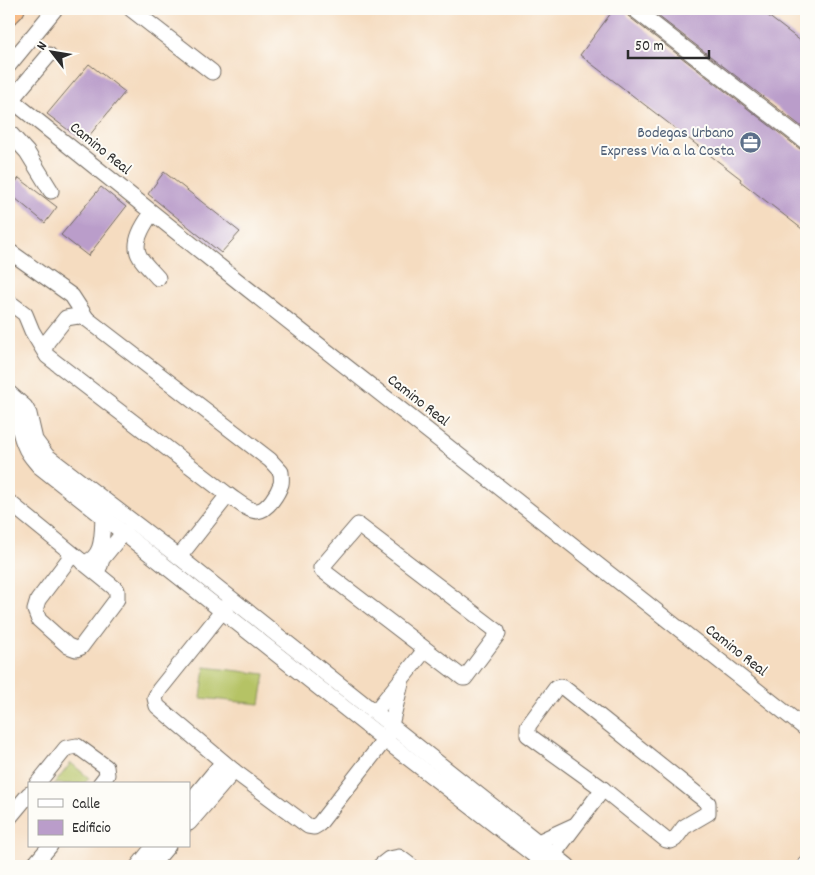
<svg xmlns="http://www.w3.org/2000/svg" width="815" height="875" font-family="Dekko,sans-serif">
<rect width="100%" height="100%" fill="#fdfcf7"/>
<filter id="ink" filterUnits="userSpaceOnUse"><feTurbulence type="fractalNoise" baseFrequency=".02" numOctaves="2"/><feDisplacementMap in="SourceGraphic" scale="10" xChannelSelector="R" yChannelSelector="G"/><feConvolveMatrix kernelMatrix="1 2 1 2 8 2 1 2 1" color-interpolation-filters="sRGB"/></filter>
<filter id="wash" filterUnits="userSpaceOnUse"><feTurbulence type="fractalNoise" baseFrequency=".0096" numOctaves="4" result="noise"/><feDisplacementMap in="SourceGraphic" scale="20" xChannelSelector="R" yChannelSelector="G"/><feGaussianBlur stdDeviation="1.12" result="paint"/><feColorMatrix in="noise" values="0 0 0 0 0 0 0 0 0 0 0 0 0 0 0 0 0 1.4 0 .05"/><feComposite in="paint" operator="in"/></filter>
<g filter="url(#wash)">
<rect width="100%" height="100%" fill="#f5dcc0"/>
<g fill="#b5c365" stroke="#707748">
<polygon points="205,667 265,674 260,704 201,698"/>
<polygon points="71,763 89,778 84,784 54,784"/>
</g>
<g id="blocks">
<g fill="#ba9dca">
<polygon points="614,9 625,9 628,16 800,149 806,151 806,232 740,181 741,179 580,55"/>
<polygon points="649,9 759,9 806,45 806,130"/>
<polygon points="89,64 125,92 84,142 47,114"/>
<polygon points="164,172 240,232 221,253 148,194"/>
<polygon points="19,178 57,207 45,223 9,193 9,191"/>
<polygon points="101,187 126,207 88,256 61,235"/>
</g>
</g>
</g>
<g filter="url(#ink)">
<use href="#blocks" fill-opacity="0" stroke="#72695f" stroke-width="1"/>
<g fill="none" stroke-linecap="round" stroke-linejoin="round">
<defs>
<g id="minor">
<polyline points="131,9 212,72"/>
<polyline points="634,9 806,142"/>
<polyline points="9,65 55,9"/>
<polyline points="9,98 244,286 806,729"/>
<polyline points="11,100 49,55"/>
<polyline points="9,132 27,152 51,191"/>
<path d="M152,213C144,224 131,243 140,257C144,264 152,271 158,278"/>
<polyline points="9,251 72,296 87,319"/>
<path d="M9,302L25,314L32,331L47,356L228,495C236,500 248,511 257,511C268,510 278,493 281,484C282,480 281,475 281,472L270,460L87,319L78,316L66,318L47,342L44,351"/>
<polyline points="9,393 25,407 29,414 35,440 47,456 179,557 568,866"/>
<path d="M9,408C21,422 18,431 25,446C28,454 34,460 39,466L385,740L548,866"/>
<polyline points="9,502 117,590 117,599 81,647 76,649 68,646 39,620 35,610 38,600 72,555"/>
<polygon points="358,525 497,631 498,634 465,678 463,678 322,570 321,568"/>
<polyline points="179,557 228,495"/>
<path d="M83,563C104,559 102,534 103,516"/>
<polyline points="100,566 102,559 124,532"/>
<polyline points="228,604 159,690 155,698 157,706 234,771 308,826 314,827 319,824 390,733"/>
<polygon points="560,687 564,688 708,803 708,813 684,827 675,839 671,841 666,840 603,789 528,735 528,726 556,688"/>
<polyline points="375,712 425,650"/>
<polyline points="391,725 401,683"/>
<polyline points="37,784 66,748 77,746 106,767 107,775 100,784"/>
<polyline points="189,803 223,762"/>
<polyline points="9,818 29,794"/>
<polyline points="189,823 234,771"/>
<polyline points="538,842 573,826"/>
<polyline points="553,855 603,789"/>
<polyline points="33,866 50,846"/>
<polyline points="138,866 154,846"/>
<polyline points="151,866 168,846"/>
<polyline points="380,866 389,859 399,857 411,866"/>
<polyline points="805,866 806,864"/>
</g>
<polyline id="highway" points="9,14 14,9"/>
</defs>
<use href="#minor" stroke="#72695f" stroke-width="17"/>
<use href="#highway" stroke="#72695f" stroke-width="23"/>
<use href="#minor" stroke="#fff" stroke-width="15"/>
<use href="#highway" stroke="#f8bd89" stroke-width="21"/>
</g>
</g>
<defs>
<symbol id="office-disc" viewBox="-11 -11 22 22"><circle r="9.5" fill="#5c6f8a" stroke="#fdfcf7"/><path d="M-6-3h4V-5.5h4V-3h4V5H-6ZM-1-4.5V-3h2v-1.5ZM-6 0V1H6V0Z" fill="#fff"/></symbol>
</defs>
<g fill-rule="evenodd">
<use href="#office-disc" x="738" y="130" width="25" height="25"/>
</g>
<g text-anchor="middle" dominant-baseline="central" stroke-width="4" stroke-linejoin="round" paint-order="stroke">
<g font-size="16" fill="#4e5e75" stroke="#fdfcf7" text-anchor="end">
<text x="734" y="133">Bodegas Urbano<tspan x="734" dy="18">Express Via a la Costa</tspan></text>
</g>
<g font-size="16" fill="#2b2b2b" stroke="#fdfcf7">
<text transform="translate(100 149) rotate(39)">Camino Real</text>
<text transform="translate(418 401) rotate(38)">Camino Real</text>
<text transform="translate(736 651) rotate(38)">Camino Real</text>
</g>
</g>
<rect width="815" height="875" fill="none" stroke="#fdfcf7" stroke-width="30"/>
<rect x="28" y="782" width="162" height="65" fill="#fdfcf7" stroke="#a9a8a5"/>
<rect x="38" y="799" width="25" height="8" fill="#ffffff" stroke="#a9a8a5"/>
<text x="72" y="808" font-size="15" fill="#2b2b2b">Calle</text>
<rect x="38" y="820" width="25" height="15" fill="#ba9dca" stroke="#a9a8a5"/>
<text x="72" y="832" font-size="15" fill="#2b2b2b">Edificio</text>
<g transform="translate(52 52) rotate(301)" stroke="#fdfcf7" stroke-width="4" paint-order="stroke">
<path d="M0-4L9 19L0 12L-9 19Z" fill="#2b2b2b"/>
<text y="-8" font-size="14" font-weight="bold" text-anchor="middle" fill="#2b2b2b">N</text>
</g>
<path d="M628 50v8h81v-8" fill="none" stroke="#2b2b2b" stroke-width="2.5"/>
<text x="635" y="50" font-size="15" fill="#2b2b2b" stroke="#fdfcf7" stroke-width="4" paint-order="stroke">50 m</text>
</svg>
